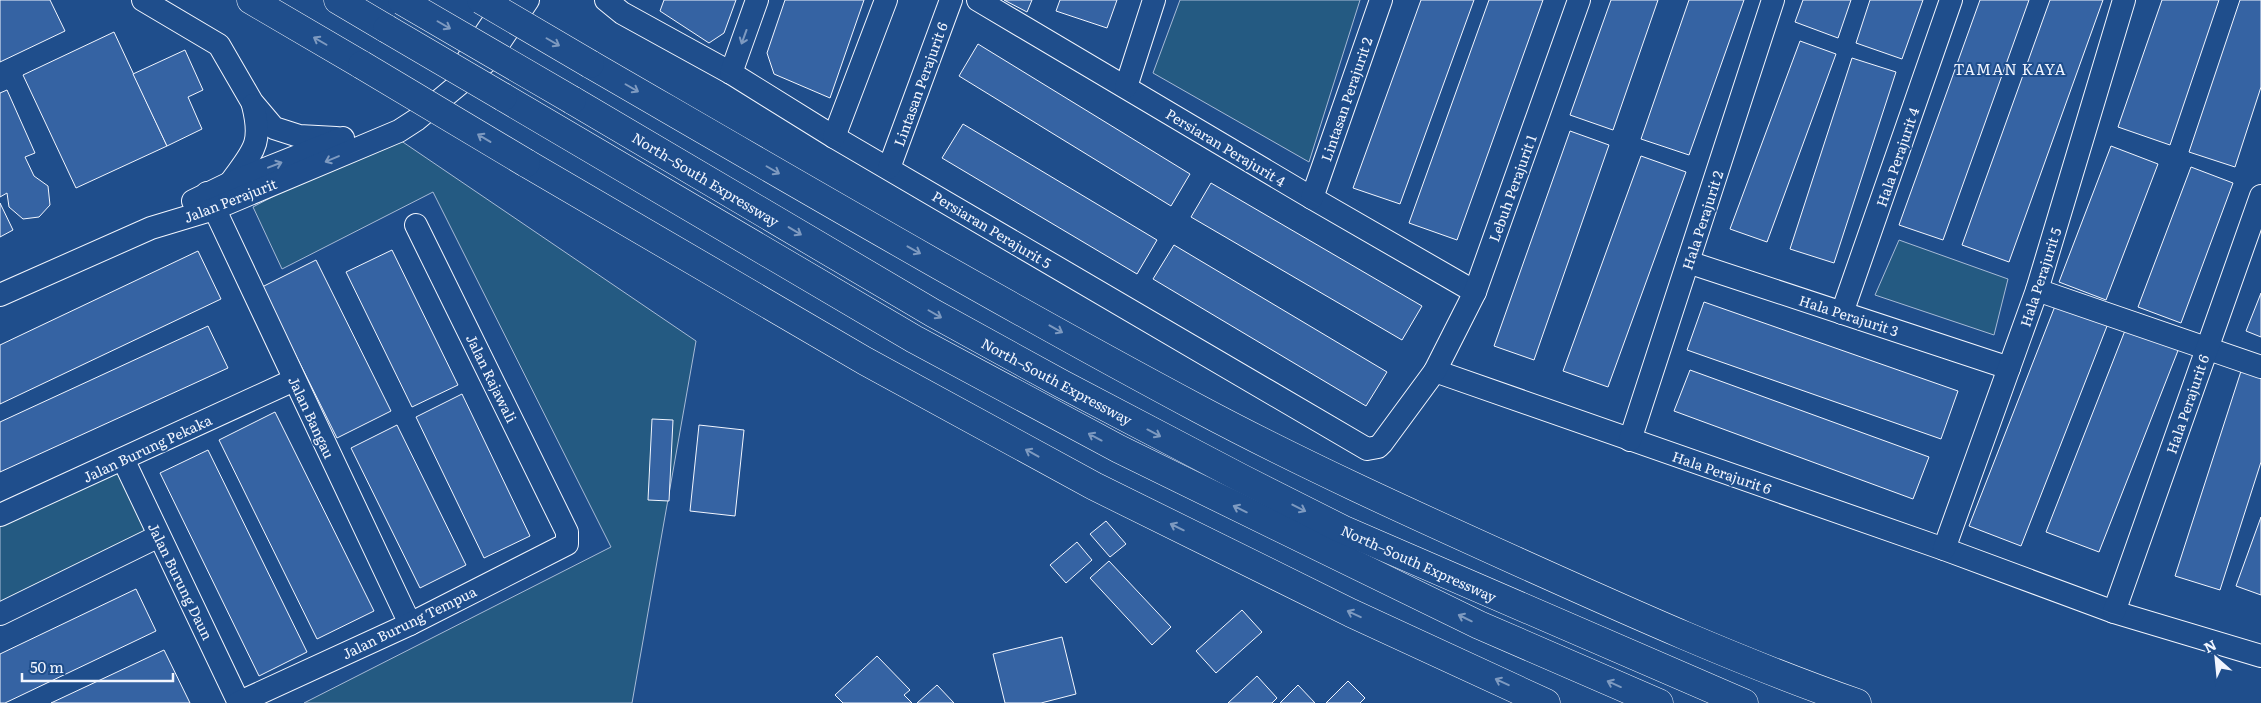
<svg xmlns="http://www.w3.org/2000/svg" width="2261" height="703" font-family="Literata,serif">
<rect width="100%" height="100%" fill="#1f4e8c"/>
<g fill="#245a82" stroke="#a8bbd7">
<polygon points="1180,0 1360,0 1309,162 1153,73"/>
<polygon points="391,134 696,341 632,703 304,703 611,547 433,192 282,269 253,207"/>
<polygon points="1899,240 2008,279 1994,335 1875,295"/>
<polygon points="121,466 156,536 0,610 0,524"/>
</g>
<g fill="#3563a3" stroke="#f2f6ff">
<polygon points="0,0 50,0 65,31 0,62"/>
<polygon points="664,0 736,0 724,33 709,43 660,11"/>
<polygon points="785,0 864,0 830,98 774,74 767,53"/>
<polygon points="1004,0 1032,0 1027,12"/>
<polygon points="1060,0 1117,0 1107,28 1056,11"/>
<polygon points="1421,0 1474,0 1400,204 1353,188"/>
<polygon points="1489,0 1543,0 1457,240 1409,223"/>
<polygon points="1611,0 1658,0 1613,130 1570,115"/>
<polygon points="1689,0 1744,0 1689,155 1641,139"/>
<polygon points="1803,0 1851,0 1838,38 1795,22"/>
<polygon points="1870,0 1923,0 1902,59 1856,43"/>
<polygon points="1980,0 2029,0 1943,240 1899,225"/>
<polygon points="2050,0 2103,0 2009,262 1962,245"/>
<polygon points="2162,0 2219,0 2170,145 2118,127"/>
<polygon points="2240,0 2261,0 2261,87 2235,167 2189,152"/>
<polygon points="114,32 167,146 76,188 23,75"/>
<polygon points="1800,41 1836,54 1767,242 1730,229"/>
<polygon points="978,44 1190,174 1171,206 959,76"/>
<polygon points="185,50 203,90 188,97 202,129 167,146 133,74"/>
<polygon points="1852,58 1896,72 1834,263 1790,249"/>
<polygon points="7,90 35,153 25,157 34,176 48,186 50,205 39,217 23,219 9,207 7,193 0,197 0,93"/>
<polygon points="963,124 1157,240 1137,274 942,158"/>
<polygon points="1570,131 1609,145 1534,360 1494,346"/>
<polygon points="2111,146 2158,164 2106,300 2059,282"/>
<polygon points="1641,156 1686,172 1608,387 1563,371"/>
<polygon points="2191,167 2233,183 2181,323 2138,307"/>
<polygon points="1211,183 1422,306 1402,340 1191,217"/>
<polygon points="0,203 13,230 0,237"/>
<polygon points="1174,245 1387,372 1366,406 1153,279"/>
<polygon points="392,250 458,385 412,407 346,272"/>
<polygon points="198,251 221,299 0,404 0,345"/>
<polygon points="316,260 391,411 337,438 262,287"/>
<polygon points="2261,293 2261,337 2246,331"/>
<polygon points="2057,301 2109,321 2021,546 1969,526"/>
<polygon points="1704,302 1958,391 1941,439 1687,350"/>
<polygon points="208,326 228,368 0,472 0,422"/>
<polygon points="2126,328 2179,348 2099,552 2046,532"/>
<polygon points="2243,365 2261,371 2261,462 2220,590 2175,576"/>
<polygon points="1690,370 1929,457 1913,499 1674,411"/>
<polygon points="462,394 530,536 484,558 416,417"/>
<polygon points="275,412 374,611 317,639 219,440"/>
<polygon points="652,419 673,420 669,501 648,500"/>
<polygon points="397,425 466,565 420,588 351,448"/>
<polygon points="699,425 744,430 735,516 690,511"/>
<polygon points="208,450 307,652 259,676 160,473"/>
<polygon points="2261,517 2261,595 2236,586"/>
<polygon points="1106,521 1126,544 1110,557 1090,534"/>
<polygon points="1077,542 1092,560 1066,583 1050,565"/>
<polygon points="1109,561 1171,627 1152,645 1090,578"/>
<polygon points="136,589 156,631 5,703 0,703 0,654"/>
<polygon points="1242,610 1262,632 1216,673 1196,651"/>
<polygon points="1062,637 1076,694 1041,703 1005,703 993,654"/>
<polygon points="164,650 190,703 51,703"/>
<polygon points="877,656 910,690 904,695 912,703 843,703 835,695"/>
<polygon points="1257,676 1277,698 1272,703 1228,703"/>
<polygon points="1348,681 1365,698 1360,703 1326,703"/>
<polygon points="937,685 954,703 917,703"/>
<polygon points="1298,685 1315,703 1280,703"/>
</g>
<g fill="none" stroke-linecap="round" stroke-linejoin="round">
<defs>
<g id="minor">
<polyline points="143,0 219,45 252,102 274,128 299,136 336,138"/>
<polyline points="606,0 622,13 731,73 834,137 1367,449 1378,447 1382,443 1435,371 1944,549 2114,612 2261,656"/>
<polyline points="978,0 1312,198 1475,292"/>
<polyline points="468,59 508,0"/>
<polyline points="731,73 757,0"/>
<polyline points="1126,87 1154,0"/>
<polyline points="834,137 886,0"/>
<polyline points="889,168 951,0"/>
<path d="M230,183C253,151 263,145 253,105"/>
<polyline points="207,193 410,624"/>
<polyline points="1312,198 1381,0"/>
<polyline points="193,201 230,183 343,138"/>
<polyline points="1688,262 2009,368"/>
<polyline points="2037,290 2261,367"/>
<polyline points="0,295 151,228 214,209 399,131 416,120 487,61 528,0"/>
<polyline points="1842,313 1951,0"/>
<polyline points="1435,371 1475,292 1579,0"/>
<polyline points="1630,440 1773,0"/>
<polyline points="123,459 239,703"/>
<polyline points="0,515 294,380"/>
<polyline points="1944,549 2037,290 2124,0"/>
<polyline points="2114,612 2261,196"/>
<polyline points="0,614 159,536"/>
<polyline points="238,703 410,624 567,544 567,532 416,225"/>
</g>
<g id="major">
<polyline points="251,0 362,65"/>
<path d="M590,64C792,181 993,299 1199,409C1302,464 1408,512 1514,560C1627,611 1740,662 1857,703"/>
<polyline points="526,163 865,361 1094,486 1351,613 1546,703"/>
</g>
<g id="highway">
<polyline points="338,0 387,29"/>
<polyline points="503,97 914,339 1119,449 1479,625 1659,703"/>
<polyline points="572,100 933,313 1062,384 1241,478 1342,529 1744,703"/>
</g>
</defs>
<use href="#minor" stroke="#f2f6ff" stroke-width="24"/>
<use href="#major" stroke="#f2f6ff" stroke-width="29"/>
<use href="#highway" stroke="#f2f6ff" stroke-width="29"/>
<use href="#minor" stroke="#1f4e8c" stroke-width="22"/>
<use href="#major" stroke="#1f4e8c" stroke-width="28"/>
<use href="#highway" stroke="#1f4e8c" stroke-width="28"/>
<defs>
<g id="major-bridge">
<polyline points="481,0 590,64"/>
<polyline points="362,65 526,163"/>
</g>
<g id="highway-bridge">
<polyline points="402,1 572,100"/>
<polyline points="387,29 503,97"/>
</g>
</defs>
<use href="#major-bridge" stroke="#f2f6ff" stroke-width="29" stroke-linecap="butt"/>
<use href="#highway-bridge" stroke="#f2f6ff" stroke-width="29" stroke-linecap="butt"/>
<use href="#major-bridge" stroke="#1f4e8c" stroke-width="28"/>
<use href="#highway-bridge" stroke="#1f4e8c" stroke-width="28"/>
</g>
<defs><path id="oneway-shaft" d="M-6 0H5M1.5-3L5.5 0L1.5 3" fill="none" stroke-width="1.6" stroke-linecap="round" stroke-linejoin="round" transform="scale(1.25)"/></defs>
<g stroke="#7e9ac0">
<use href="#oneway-shaft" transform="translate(444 25) rotate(30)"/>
<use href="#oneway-shaft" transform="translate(744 37) rotate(110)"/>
<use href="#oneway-shaft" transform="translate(320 41) rotate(-150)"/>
<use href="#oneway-shaft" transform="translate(553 42) rotate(30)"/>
<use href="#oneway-shaft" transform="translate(632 88) rotate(30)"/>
<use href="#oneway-shaft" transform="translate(484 138) rotate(-149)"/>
<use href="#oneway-shaft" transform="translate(332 159) rotate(157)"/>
<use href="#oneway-shaft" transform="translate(275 165) rotate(-21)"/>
<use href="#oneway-shaft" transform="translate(773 170) rotate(30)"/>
<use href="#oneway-shaft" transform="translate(795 231) rotate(31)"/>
<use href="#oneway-shaft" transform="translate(914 250) rotate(29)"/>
<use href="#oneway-shaft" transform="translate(935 314) rotate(30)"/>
<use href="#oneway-shaft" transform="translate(1056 329) rotate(29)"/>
<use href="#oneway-shaft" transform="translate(1154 433) rotate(28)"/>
<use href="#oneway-shaft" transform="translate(1095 437) rotate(-152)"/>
<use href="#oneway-shaft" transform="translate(1032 453) rotate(-151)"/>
<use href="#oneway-shaft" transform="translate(1299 508) rotate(27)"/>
<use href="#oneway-shaft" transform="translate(1240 509) rotate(-154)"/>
<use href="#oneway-shaft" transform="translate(1177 527) rotate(-154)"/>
<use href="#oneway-shaft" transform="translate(1354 614) rotate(-155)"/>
<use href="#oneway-shaft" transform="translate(1465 618) rotate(-154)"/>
<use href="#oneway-shaft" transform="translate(1502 682) rotate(-155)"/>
<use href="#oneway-shaft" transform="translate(1614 684) rotate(-156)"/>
</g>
<g text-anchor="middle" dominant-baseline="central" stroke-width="4" stroke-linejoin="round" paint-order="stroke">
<g font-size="14" fill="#f2f6ff" stroke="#1f4e8c">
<text transform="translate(920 84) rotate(-70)">Lintasan Perajurit 6</text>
<text transform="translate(1346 99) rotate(-71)">Lintasan Perajurit 2</text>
<text transform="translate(1226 147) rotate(31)">Persiaran Perajurit 4</text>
<text transform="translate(1897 157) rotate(-71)">Hala Perajurit 4</text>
<text transform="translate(706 179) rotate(31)">North–South Expressway</text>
<text transform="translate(1512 188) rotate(-70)">Lebuh Perajurit 1</text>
<text transform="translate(230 200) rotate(-21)">Jalan Perajurit</text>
<text transform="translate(1702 220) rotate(-72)">Hala Perajurit 2</text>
<text transform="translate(992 229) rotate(31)">Persiaran Perajurit 5</text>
<text transform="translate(2040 277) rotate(-72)">Hala Perajurit 5</text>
<text transform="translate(1849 315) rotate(18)">Hala Perajurit 3</text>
<text transform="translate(492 378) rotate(64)">Jalan Rajawali</text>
<text transform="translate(1057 381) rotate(28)">North–South Expressway</text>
<text transform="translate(2187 404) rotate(-71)">Hala Perajurit 6</text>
<text transform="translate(312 417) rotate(65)">Jalan Bangau</text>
<text transform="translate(147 448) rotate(-25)">Jalan Burung Pekaka</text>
<text transform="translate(1722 472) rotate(19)">Hala Perajurit 6</text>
<text transform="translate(1419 563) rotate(24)">North–South Expressway</text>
<text transform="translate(181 581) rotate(64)">Jalan Burung Daun</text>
<text transform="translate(409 622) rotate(-26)">Jalan Burung Tempua</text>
</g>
<g font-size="15" letter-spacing="1" fill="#f2f6ff" stroke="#1f4e8c">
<text x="2010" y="68">TAMAN KAYA</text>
</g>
</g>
<g transform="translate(2216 658) rotate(333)" stroke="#1f4e8c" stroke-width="4" paint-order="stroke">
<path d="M0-4L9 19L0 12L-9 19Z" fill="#f2f6ff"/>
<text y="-8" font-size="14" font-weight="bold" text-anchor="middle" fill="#f2f6ff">N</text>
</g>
<path d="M22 673v8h151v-8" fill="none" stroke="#f2f6ff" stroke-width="2.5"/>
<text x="30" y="673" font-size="15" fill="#f2f6ff" stroke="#1f4e8c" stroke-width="4" paint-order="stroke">50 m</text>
</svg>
